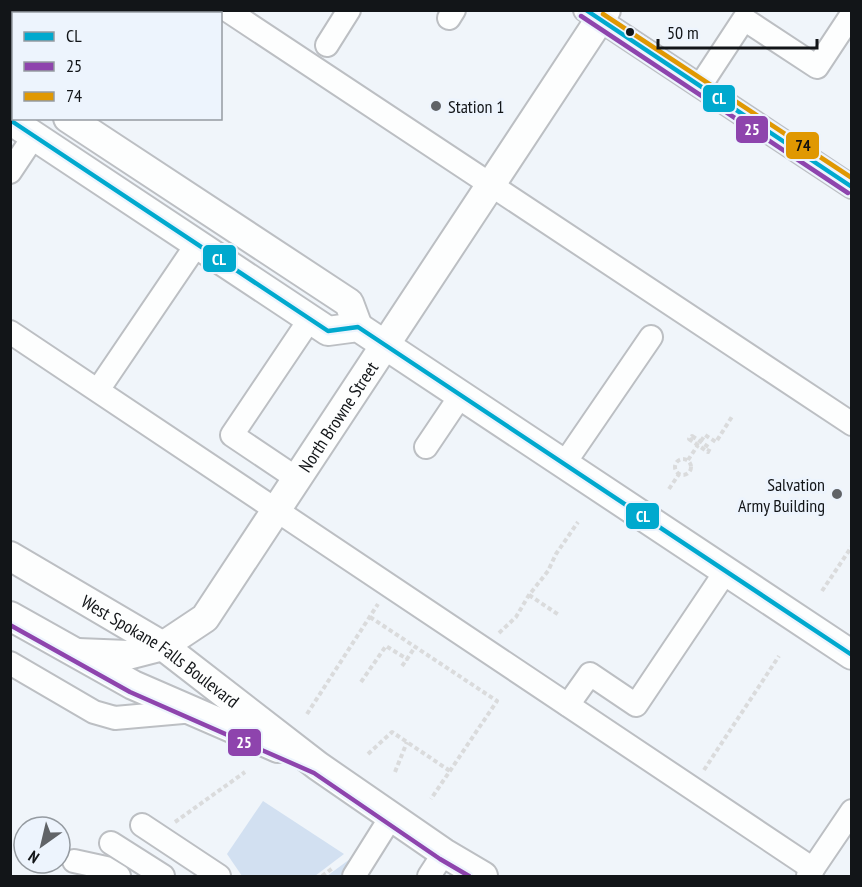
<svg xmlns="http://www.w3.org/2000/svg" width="862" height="887" font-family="'PT Sans Narrow',sans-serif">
<rect width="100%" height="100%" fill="#f0f5fa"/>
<g fill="#d2e0f1">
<polygon points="263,801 344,854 315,876 242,876 227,854"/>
<polygon points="350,859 353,861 343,876 327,876"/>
</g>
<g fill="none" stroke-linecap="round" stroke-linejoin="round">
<defs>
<g id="minor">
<polyline points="227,10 852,424"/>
<polyline points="585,10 852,187"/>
<polyline points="49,14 51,10"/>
<polyline points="449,18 454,10"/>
<polyline points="327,45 349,10"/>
<polyline points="700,86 744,19 817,67 852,14"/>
<polyline points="10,172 34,136"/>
<polyline points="10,332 813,869"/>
<polyline points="98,390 197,244"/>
<polyline points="426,447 461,395"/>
<polyline points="564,464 651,337"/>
<polyline points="296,478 232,435 310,319"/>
<polyline points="10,663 94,712 115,718 194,711"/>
<polyline points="568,705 590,674 636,705 726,571"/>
<polyline points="142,825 219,876"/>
<polyline points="111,843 163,876"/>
<polyline points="74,861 106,868 119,876"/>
<polyline points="354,876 391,817"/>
<polyline points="429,876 444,853"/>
<polyline points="808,876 852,811"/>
</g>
<g id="major">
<polyline points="10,81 14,83"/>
<polyline points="68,118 349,303 358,327"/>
<polyline points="10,120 328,331 358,327 852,655"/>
<path id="s1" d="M10,556L163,646L318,766L444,853L483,876"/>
<polyline points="10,616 133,685 278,748"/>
<path id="s2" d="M78,653L128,655L163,646L205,618L606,10"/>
</g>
</defs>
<use href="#minor" stroke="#bcbfc3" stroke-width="26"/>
<use href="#major" stroke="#bcbfc3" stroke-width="32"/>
<g stroke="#dadbdc" stroke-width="4" stroke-dasharray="4.5 3" stroke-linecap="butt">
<polygon points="692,436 710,448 708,452 689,439"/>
<polyline points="701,441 705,435 716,442 733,415"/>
<circle cx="683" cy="467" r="8"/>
<polyline points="688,460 698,445"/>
<polyline points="669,489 679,474"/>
<polyline points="822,591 852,546"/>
<polyline points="529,595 559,615"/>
<polyline points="370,617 497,701 431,799"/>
<polyline points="499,633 516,617 529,595 548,571 556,554 578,522"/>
<polyline points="402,666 407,659"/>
<polyline points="361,682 386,646 407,659 415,647"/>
<polyline points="307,714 378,604"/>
<polyline points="368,754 392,732 450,771"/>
<polyline points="704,770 779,656"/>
<polyline points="395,772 407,742"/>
<polyline points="175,822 245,772"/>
<polyline points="322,876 334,867"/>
</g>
<use href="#minor" stroke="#fdfefe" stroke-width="22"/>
<use href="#major" stroke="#fdfefe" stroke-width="28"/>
<defs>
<g id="bus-1">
<polyline points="586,10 852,187"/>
<polyline points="10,120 328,331 358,327 852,655"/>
</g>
<g id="bus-2">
<polyline points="581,16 848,193"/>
<polyline points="10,625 130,692 314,773 440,859 469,876"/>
</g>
<polyline id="bus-3" points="603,14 852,178"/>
</defs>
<use href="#bus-1" stroke="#edf4fd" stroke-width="9"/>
<use href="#bus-2" stroke="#edf4fd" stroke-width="9"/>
<use href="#bus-3" stroke="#edf4fd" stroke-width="9"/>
<use href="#bus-1" stroke="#00a9ce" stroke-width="4.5"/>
<use href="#bus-2" stroke="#8e44ad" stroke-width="4.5"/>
<use href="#bus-3" stroke="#e09802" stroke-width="4.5"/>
</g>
<circle fill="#121518" stroke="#edf4fd" stroke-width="2" cx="630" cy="32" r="5"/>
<g fill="#606367" stroke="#edf4fd" stroke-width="2">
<circle cx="436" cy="106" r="6"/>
<circle cx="837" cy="494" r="6"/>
</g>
<g text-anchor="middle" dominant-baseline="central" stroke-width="6" stroke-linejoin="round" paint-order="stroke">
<g font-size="18" fill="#121518" stroke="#edf4fd" text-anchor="start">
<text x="448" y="106">Station 1</text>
<text x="825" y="484" text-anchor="end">Salvation<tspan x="825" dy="21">Army Building</tspan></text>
</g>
<g font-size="18" fill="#121518" stroke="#edf4fd">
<text stroke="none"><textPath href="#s2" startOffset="378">North Browne Street</textPath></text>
<text stroke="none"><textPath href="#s1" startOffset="178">West Spokane Falls Boulevard</textPath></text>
</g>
</g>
<g stroke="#edf4fd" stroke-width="2">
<rect x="702" y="84" width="34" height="29" rx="6" fill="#00a9ce"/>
<rect x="735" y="115" width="34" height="29" rx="6" fill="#8e44ad"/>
<rect x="785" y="131" width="35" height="29" rx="6" fill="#e09802"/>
<rect x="202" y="244" width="35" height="29" rx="6" fill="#00a9ce"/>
<rect x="625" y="502" width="35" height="28" rx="6" fill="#00a9ce"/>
<rect x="227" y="728" width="35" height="29" rx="6" fill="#8e44ad"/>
</g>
<g font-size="16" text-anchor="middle" font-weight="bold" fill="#fff">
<text x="719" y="104">CL</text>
<text x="752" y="135">25</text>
<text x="219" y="265">CL</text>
<text x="643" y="522">CL</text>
<text x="244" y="748">25</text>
</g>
<g font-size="16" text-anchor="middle" font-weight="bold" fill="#111">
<text x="803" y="151">74</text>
</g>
<rect width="862" height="887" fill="none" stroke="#121518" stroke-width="24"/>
<rect x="12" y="12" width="210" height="108" fill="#edf4fd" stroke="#959ba1" stroke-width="1.5"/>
<rect x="24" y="32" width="30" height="9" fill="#00a9ce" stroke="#959ba1" stroke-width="1.5"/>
<text x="66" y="42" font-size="18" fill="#121518">CL</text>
<rect x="24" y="62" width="30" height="9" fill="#8e44ad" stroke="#959ba1" stroke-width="1.5"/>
<text x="66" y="72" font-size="18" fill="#121518">25</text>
<rect x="24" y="92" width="30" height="9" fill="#e09802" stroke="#959ba1" stroke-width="1.5"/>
<text x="66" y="102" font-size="18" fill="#121518">74</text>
<g transform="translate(42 845) rotate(214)"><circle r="28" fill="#edf4fd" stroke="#959ba1" stroke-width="1.5"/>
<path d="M0-4.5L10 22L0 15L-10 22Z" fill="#606367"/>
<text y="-9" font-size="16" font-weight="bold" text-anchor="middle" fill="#121518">N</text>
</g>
<path d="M658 39v9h159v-9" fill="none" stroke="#121518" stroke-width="3"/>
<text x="667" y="39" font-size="18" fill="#121518" stroke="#edf4fd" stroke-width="4.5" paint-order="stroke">50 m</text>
</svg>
